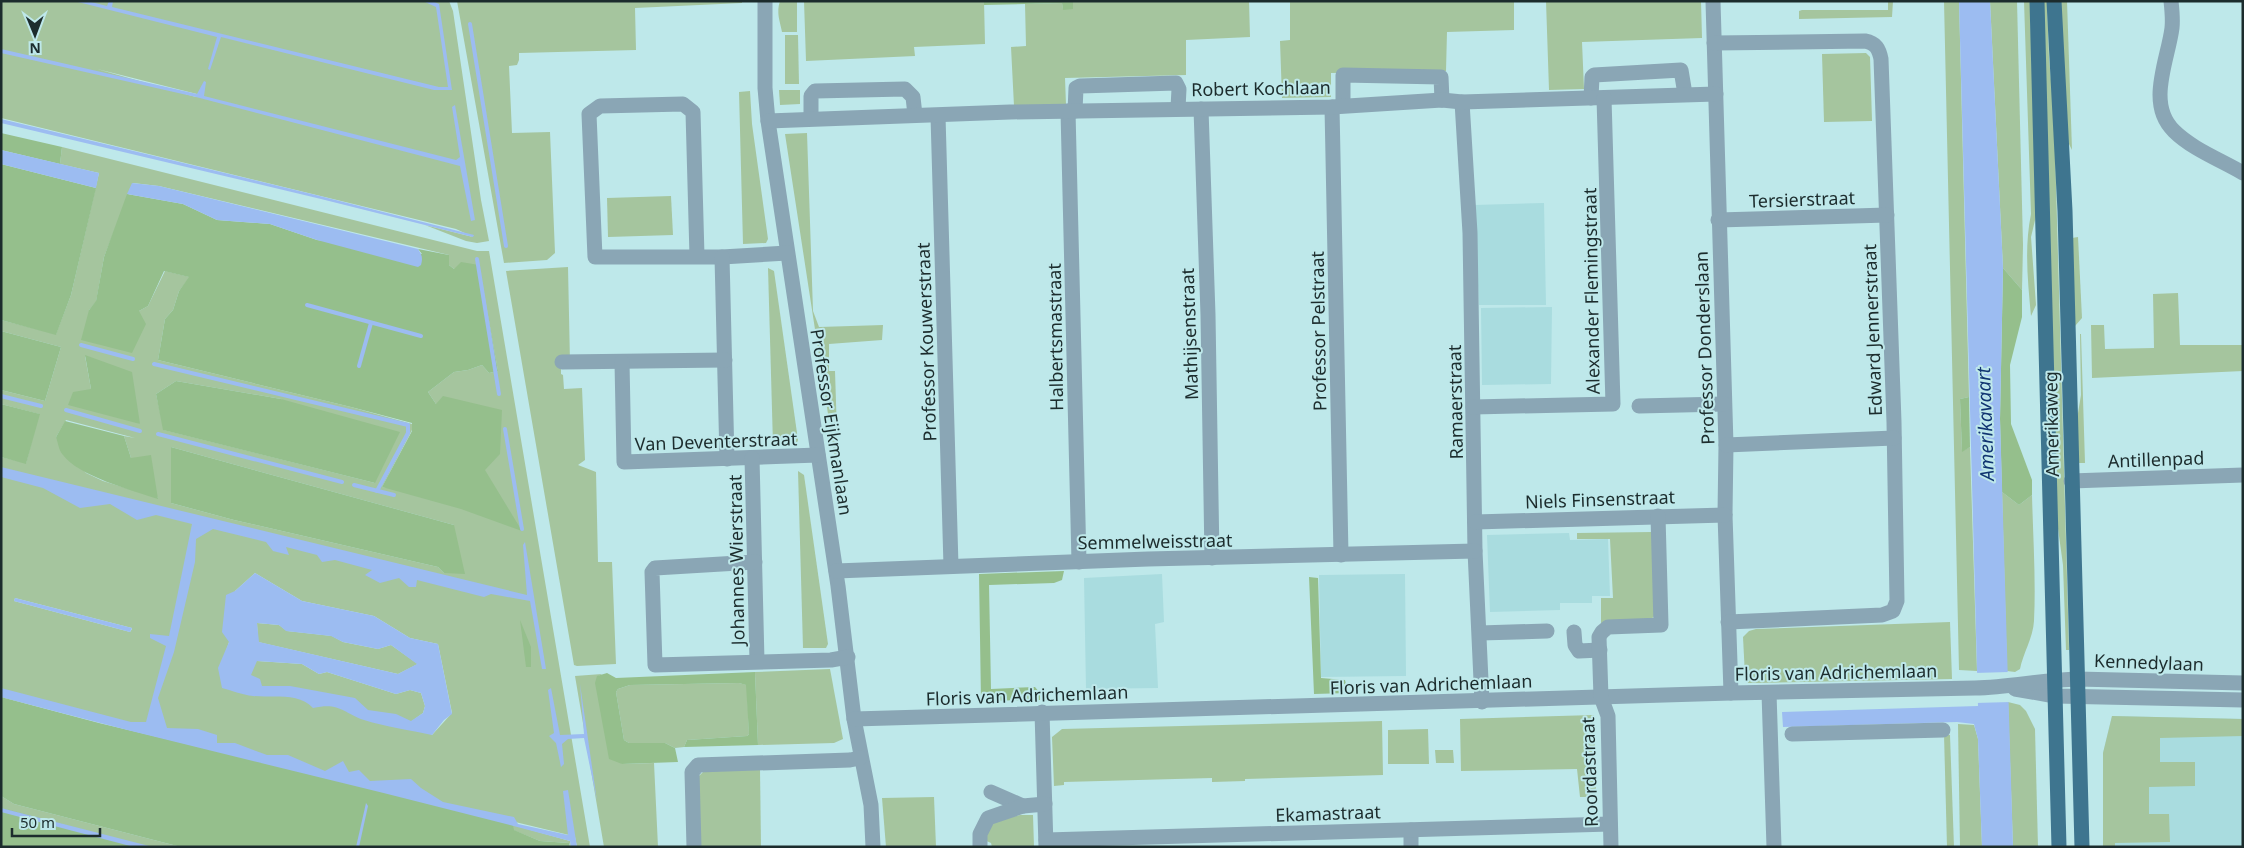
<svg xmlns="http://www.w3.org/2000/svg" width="2244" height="848" font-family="'Noto Sans',sans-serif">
<rect width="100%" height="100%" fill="#bee8ea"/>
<g fill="#a9dcdf">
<polygon points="1544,203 1546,305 1479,305 1474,205"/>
<polygon points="1552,307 1551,384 1482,385 1481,308"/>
<polygon points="1569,533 1570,540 1608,539 1610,596 1592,596 1592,603 1560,603 1560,610 1490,612 1487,535"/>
<polygon points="1162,574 1164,622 1155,624 1158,688 1086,689 1084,578"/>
<polygon points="1405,574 1406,676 1321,677 1319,575"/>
<polygon points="2112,716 2243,719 2243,847 2103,847 2103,753"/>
</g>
<g fill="#a5c59e" fill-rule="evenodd">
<path d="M1,1H449L453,11L481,200L489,241L477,243L466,241L425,225L473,237L456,229L1,118ZM97,69L197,94L196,97Z"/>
<polygon points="457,1 742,1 742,3 635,8 636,50 519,53 519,60 517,65 509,66 512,133 550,132 555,253 547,260 504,263"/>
<path d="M780,1H797V32H782C780,21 776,13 780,1Z"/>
<polygon points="804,1 984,1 985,44 914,47 915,56 806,61"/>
<polygon points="1073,1 1249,1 1250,37 1186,40 1186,75 1065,78 1066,105 1014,106 1011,47 1026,46 1025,4 1062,3 1063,9 1073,9"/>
<polygon points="1290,1 1514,1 1514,30 1447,32 1446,71 1331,73 1331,97 1282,98 1280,41 1290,40"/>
<polygon points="1546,1 1701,1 1702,38 1582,42 1584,89 1549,90"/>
<polygon points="1888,1 1893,1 1892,17 1799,19 1799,11 1802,10 1888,10"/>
<polygon points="1944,1 1959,1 1969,397 1960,399 1962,451 1970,447 1977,671 1959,670"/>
<polygon points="1990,1 2017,1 2023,245 2022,290 2003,268"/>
<path d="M2024,1H2030L2036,216L2031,237L2036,305L2031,316C2028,283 2024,248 2031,214Z"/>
<polygon points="2043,1 2047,1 2049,58 2054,113 2069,650 2066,650 2063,565 2056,514"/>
<polygon points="2059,1 2067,1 2072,150 2068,142"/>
<polygon points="785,35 798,35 799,84 785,84"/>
<polygon points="1866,53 1870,57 1872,121 1824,122 1822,54"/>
<polygon points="779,90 800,90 800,104 780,105"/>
<polygon points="750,91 752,124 768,239 766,243 743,244 739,92"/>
<polygon points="807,133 813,311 819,327 883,325 882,340 829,344 829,371 835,371 838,465 836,466 785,134"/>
<path d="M62,147L477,251H489L590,847H577L575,837L569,835L1,697V457L26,463L39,414L1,404V390L45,401L61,347L1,331V320L56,334L71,295L99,173L60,164ZM133,183L159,186L449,255V265L454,269L479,265L498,371L489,373L482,365L468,370L454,372L428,392L436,404L388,488L382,487L412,430V424L351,407L158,360L165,319L173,310L179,291L190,277L165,271L148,306L139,311L89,310L96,302L104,257ZM85,356L140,424L91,389ZM176,381L281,399L375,483L164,430L156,394ZM66,420L135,438L124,436L131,458L158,498L103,481L86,473L56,437ZM171,447L454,525L444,573L438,567L234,520L171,503ZM255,573L302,601L374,616L410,638L438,644L452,713L432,735L412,721L423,713L425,706L421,693L410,690L396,694L327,672L319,674L302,664L257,661L225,654L229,642L235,591ZM15,598L132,628V629L130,632L14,601Z"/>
<polygon points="671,196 673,235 608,237 607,198"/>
<polygon points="2078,237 2082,318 2075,326 2072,238"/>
<polygon points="568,267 570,363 561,363 561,374 563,375 564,389 582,388 585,460 578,465 596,472 598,562 612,562 616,664 577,666 574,665 506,271"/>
<polygon points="768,268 774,271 798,440 796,445 773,445"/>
<polygon points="2178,293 2180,345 2243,345 2243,371 2092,378 2091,325 2104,325 2105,349 2154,348 2153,294"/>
<polygon points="2080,334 2081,334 2085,463 2078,463 2076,425 2081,395"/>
<polygon points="798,471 804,475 828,644 826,648 803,648"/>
<path d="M2002,492L2019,505L2032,495C2033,537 2036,579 2034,621C2033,638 2023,653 2020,669L2015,672L2007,671Z"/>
<polygon points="1652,532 1655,615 1649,622 1601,623 1601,598 1613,598 1610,539 1577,539 1577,533"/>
<polygon points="1950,622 1952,679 1754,683 1748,683 1745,676 1743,637 1749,631 1756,629"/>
<polygon points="257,623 279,625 287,631 332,636 343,642 378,649 391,645 418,664 398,674 258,642"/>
<polygon points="830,669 843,739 834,743 758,745 755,672"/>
<polygon points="602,674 597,677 622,764 654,763 658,847 604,847 575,676"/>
<polygon points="739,683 747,685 749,734 747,736 687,740 684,747 675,748 665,743 629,743 624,740 616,692 618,689 630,685"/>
<polygon points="2008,702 2020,705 2026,711 2035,729 2038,847 2013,847"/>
<polygon points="1594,715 1596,795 1594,797 1580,797 1577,769 1461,771 1460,719"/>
<polygon points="2112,716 2243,719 2243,736 2160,738 2160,762 2195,762 2195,786 2149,787 2149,814 2169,814 2170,842 2115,843 2115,847 2103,847 2103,753"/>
<polygon points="1382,721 1383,775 1245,779 1245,781 1212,782 1212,778 1064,782 1064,785 1054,786 1052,737 1062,729"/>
<polygon points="1958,724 1974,725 1978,739 1982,847 1960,847"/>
<polygon points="1428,729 1429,764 1388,764 1388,730"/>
<polygon points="1944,734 1950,735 1954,847 1947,847"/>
<polygon points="1435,750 1453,750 1454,763 1436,763"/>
<polygon points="760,769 761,847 698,847 699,776 704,771"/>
<polygon points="1,796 14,804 181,847 148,847 1,808"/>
<polygon points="934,797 936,847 886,847 882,798"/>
<polygon points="1020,815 1033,815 1034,847 992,847 991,843 982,839 992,822"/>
<polygon points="513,825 570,841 571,847 569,843 540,841 513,830"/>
</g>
<g fill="#95bf8c">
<polygon points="984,1 1073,1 1073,9 1063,10 1062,3 984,5"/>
<polygon points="1,133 62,147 60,164 1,150"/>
<polygon points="1,164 96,188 71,295 56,335 1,320"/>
<polygon points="127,194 183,204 217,220 270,224 317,240 422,254 418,249 449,255 449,265 454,269 461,262 479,265 498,371 489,373 482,365 468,370 454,372 428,392 436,404 443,396 502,410 500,454 485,470 522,531 461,509 382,487 412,431 412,423 351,407 158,360 165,319 173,310 179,291 189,277 164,271 148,306 139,311 146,324 132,353 81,340 89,310 96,301 104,257"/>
<polygon points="2003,268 2022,290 2022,317 2010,365 2011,424 2032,480 2032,495 2019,505 2002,492 2000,419"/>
<polygon points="1,331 61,347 45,401 1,390"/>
<polygon points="85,355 132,372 140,424 68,405 73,392 91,389"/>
<polygon points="176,381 281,399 400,432 375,483 163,430 156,394"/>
<polygon points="1969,397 1970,447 1962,452 1960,399"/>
<polygon points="1,404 40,414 26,464 1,457"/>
<path d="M65,421L124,436L131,458L151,455L158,499C134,491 78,476 63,455C59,451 58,443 56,437Z"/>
<polygon points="171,447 454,525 465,574 444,573 438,567 234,520 171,503"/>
<polygon points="1064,571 1062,580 1054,583 989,585 991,689 1035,687 1040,693 1040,700 981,701 979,574"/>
<polygon points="1309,577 1318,578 1321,678 1345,680 1348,693 1314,694"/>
<polygon points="520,620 531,647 531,667 526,667"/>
<polygon points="755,672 758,745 684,747 687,740 747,736 749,734 746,685 739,683 630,685 618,689 616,692 624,740 629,743 665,743 675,748 678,762 622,764 609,759 595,683 597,676 607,673 616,678"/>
<polygon points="1,697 99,723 512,821 514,830 540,841 569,843 570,847 181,847 14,804 1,796"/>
<polygon points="1,808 10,810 148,847 1,847"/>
</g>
<g fill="#9cbcf1" fill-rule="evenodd">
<polygon points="74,1 87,1 107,6 109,1 113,1 112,7 439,87 448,87 436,7 423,1 432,1 439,4 452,90 434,90 221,37 210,70 208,69 217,37"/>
<polygon points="1959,1 1990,1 2003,268 2000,419 2013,847 1982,847 1978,739 1974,724 1957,722 1783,727 1782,712 1978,706"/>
<polygon points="1,49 197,94 204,81 206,82 204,96 456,160 460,157 452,107 455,105 475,220 471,221 460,166 196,97 1,53"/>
<polygon points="1,119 324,197 474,235 473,237 321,199 1,123"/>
<polygon points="1,150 99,173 96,188 1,164"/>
<path d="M132,183L159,186L418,249C422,255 423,258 421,265L418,267L317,240L270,224L217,220L183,204L127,194Z"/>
<path d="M1,467L527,595L523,545L525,542L546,669H542L530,601L491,594L484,597L417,580L416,587H409L399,578L380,583L365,575L372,570L335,560L322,562L317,555L286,547L289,555L273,551L266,542L213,529L196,539L195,562L174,652L158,698L167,728L198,729L217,735V743H235L267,755H288L325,771L343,761L349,772L359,770L370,781L411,779L421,788L443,802L514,817L518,824L568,835L563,791L568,790L577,847H571L570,841C381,790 190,748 1,697V688L131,722H146L166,646L150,638V634L169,636L192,524L156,515L137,520L110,504L80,508L43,488L1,477Z"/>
<path d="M255,573L302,601L374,616L410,638L438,644L452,714L444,720L432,735C410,730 386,727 364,720C342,712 339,702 313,708C299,692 272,698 253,696C242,695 231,690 222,688L218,668L229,642L222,632L226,595L235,591ZM257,623L279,625L286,631L331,636L343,642L378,649L391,645L417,664L398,674L259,642ZM257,661L302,664L319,674L327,672L396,694L410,690L421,693L425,706L423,713L411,721L396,714L368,710L355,698L290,686H262L260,679L251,675Z"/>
<polygon points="15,598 132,628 130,632 14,601"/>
<polygon points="580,684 597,801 584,738 568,739 562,744 564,764 561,767 556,743 549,736 554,733 548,690 551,688 560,735 584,734"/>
<polygon points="366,803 368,806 359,847 356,847"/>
<polygon points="1,808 153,847 134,847 1,812"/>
</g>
<polygon fill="#bee8ea" points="2009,672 2011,702 1975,703 1974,673"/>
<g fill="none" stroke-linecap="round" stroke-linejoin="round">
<g stroke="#9cbcf1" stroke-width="4">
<polyline points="470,24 506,246"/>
<polyline points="477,259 499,394"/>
<polyline points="307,305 421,336"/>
<polyline points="81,345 133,359"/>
<polyline points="154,364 408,425 408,433 377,491"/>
<polyline points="359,366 371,323"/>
<polyline points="1,396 41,406"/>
<polyline points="66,410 140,431"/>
<polyline points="505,429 522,529"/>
<polyline points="158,434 342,482"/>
<polyline points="354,485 394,495"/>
</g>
<g stroke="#8aa6b5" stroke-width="15">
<polyline points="765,1 765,88 768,121 838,586 854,719 871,805 873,847"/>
<polyline points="1713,1 1726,445 1725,515 1731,693"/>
<path d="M2171,1C2172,10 2173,19 2172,28C2168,60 2146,104 2174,131C2192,149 2221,160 2243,173"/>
<path d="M1714,43L1865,41C1876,43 1879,49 1881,59L1894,422L1897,601L1893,611L1882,615L1728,622"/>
<polyline points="1591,98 1592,77 1594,75 1681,70 1685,94"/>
<polyline points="1462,102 1470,233 1475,551 1482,702"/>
<polyline points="1343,105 1343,75 1441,77 1442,100"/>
<polyline points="1332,107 1341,555"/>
<polyline points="1201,109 1208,315 1212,558"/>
<polyline points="1068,111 1079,562"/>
<polyline points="1075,111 1076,88 1080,86 1176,83 1179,89 1178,108"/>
<polyline points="938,116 951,566"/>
<polyline points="811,118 811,96 815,91 905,89 913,97 915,115"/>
<polyline points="768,121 1010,112 1332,107 1442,100 1462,102 1716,94"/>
<polyline points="1718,220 1887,215"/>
<polyline points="697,256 693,112 683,104 600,106 589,114 595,257 722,257 787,253"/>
<polyline points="722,257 727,459"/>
<polyline points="562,362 725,360"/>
<polyline points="622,362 624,462 818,455"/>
<polyline points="1639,406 1724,404"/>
<polyline points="1473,407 1613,404 1604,98"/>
<polyline points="1726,445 1894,438"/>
<polyline points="752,458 757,661"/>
<polyline points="2071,481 2243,475"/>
<polyline points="1475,522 1725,515"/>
<polyline points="755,562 655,568 652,572 655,665 831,660 848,657"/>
<polyline points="836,571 1148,559 1475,551"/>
<polyline points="1574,632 1575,645 1579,651 1600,650"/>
<polyline points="1480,633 1547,631"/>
<polyline points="2015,689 2055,696 2243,700"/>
<polyline points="1769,693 1774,847"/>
<polyline points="1042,712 1046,847"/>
<path d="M854,719L1731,693L1975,688C2010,687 2043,680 2077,679L2243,683"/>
<polyline points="1792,734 1943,730"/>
<polyline points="991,792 1023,806"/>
<polyline points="1411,830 1411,847"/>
<polyline points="1046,840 1610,824"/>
<polyline points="694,847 692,772 698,765 850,760 860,758"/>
<polyline points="980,847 980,834 988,818 1023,806 1045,804"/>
<polyline points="1611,847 1608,716 1601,697 1599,637 1602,632 1608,627 1661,625 1658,516"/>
</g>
<g stroke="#3e758f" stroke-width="15">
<polyline points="2037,1 2059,847"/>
<polyline points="2054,1 2065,211 2082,847"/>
</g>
</g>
<g text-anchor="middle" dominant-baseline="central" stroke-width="4" stroke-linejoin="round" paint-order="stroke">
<g font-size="18" fill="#1c2c2d" stroke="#bee8ea">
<text transform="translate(1261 88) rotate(-1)">Robert Kochlaan</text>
<text transform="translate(1802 199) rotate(-2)">Tersierstraat</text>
<text transform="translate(1591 291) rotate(-91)">Alexander Flemingstraat</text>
<text transform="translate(1872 330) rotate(-92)">Edward Jennerstraat</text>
<text transform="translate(1318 331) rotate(-91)">Professor Pelstraat</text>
<text transform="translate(1189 334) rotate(-92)">Mathijsenstraat</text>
<text transform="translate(1055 337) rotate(-91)">Halbertsmastraat</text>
<text transform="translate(926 342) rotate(-92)">Professor Kouwerstraat</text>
<text transform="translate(1704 348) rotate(-92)">Professor Donderslaan</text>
<text transform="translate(1455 402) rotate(-91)">Ramaerstraat</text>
<text transform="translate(832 422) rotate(81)">Professor Eijkmanlaan</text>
<text transform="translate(2051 424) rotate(-91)">Amerikaweg</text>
<text transform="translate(716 441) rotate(-2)">Van Deventerstraat</text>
<text transform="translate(2156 459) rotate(-2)">Antillenpad</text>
<text transform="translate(1600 499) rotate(-2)">Niels Finsenstraat</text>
<text transform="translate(1155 541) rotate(-1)">Semmelweisstraat</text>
<text transform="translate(736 560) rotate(-91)">Johannes Wierstraat</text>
<text transform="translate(2149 662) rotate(2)">Kennedylaan</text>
<text transform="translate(1836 672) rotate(-1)">Floris van Adrichemlaan</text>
<text transform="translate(1431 684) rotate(-2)">Floris van Adrichemlaan</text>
<text transform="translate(1027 695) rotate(-2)">Floris van Adrichemlaan</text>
<text transform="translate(1589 772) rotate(-92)">Roordastraat</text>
<text transform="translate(1328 813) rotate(-2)">Ekamastraat</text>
</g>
<g font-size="19" font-style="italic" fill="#103471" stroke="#bee8ea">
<text transform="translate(1985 424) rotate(-92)">Amerikavaart</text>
</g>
</g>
<rect width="2244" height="848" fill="none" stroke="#1c2c2d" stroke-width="5"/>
<g transform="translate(35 35) rotate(179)" stroke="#bee8ea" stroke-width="4" paint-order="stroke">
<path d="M0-4L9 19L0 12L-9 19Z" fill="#1c2c2d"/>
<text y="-8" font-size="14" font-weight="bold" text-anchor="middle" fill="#1c2c2d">N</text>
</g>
<path d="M12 828v8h88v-8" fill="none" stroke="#1c2c2d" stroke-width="2.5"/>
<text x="20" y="828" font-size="15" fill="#1c2c2d" stroke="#bee8ea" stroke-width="4" paint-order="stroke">50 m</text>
</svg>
